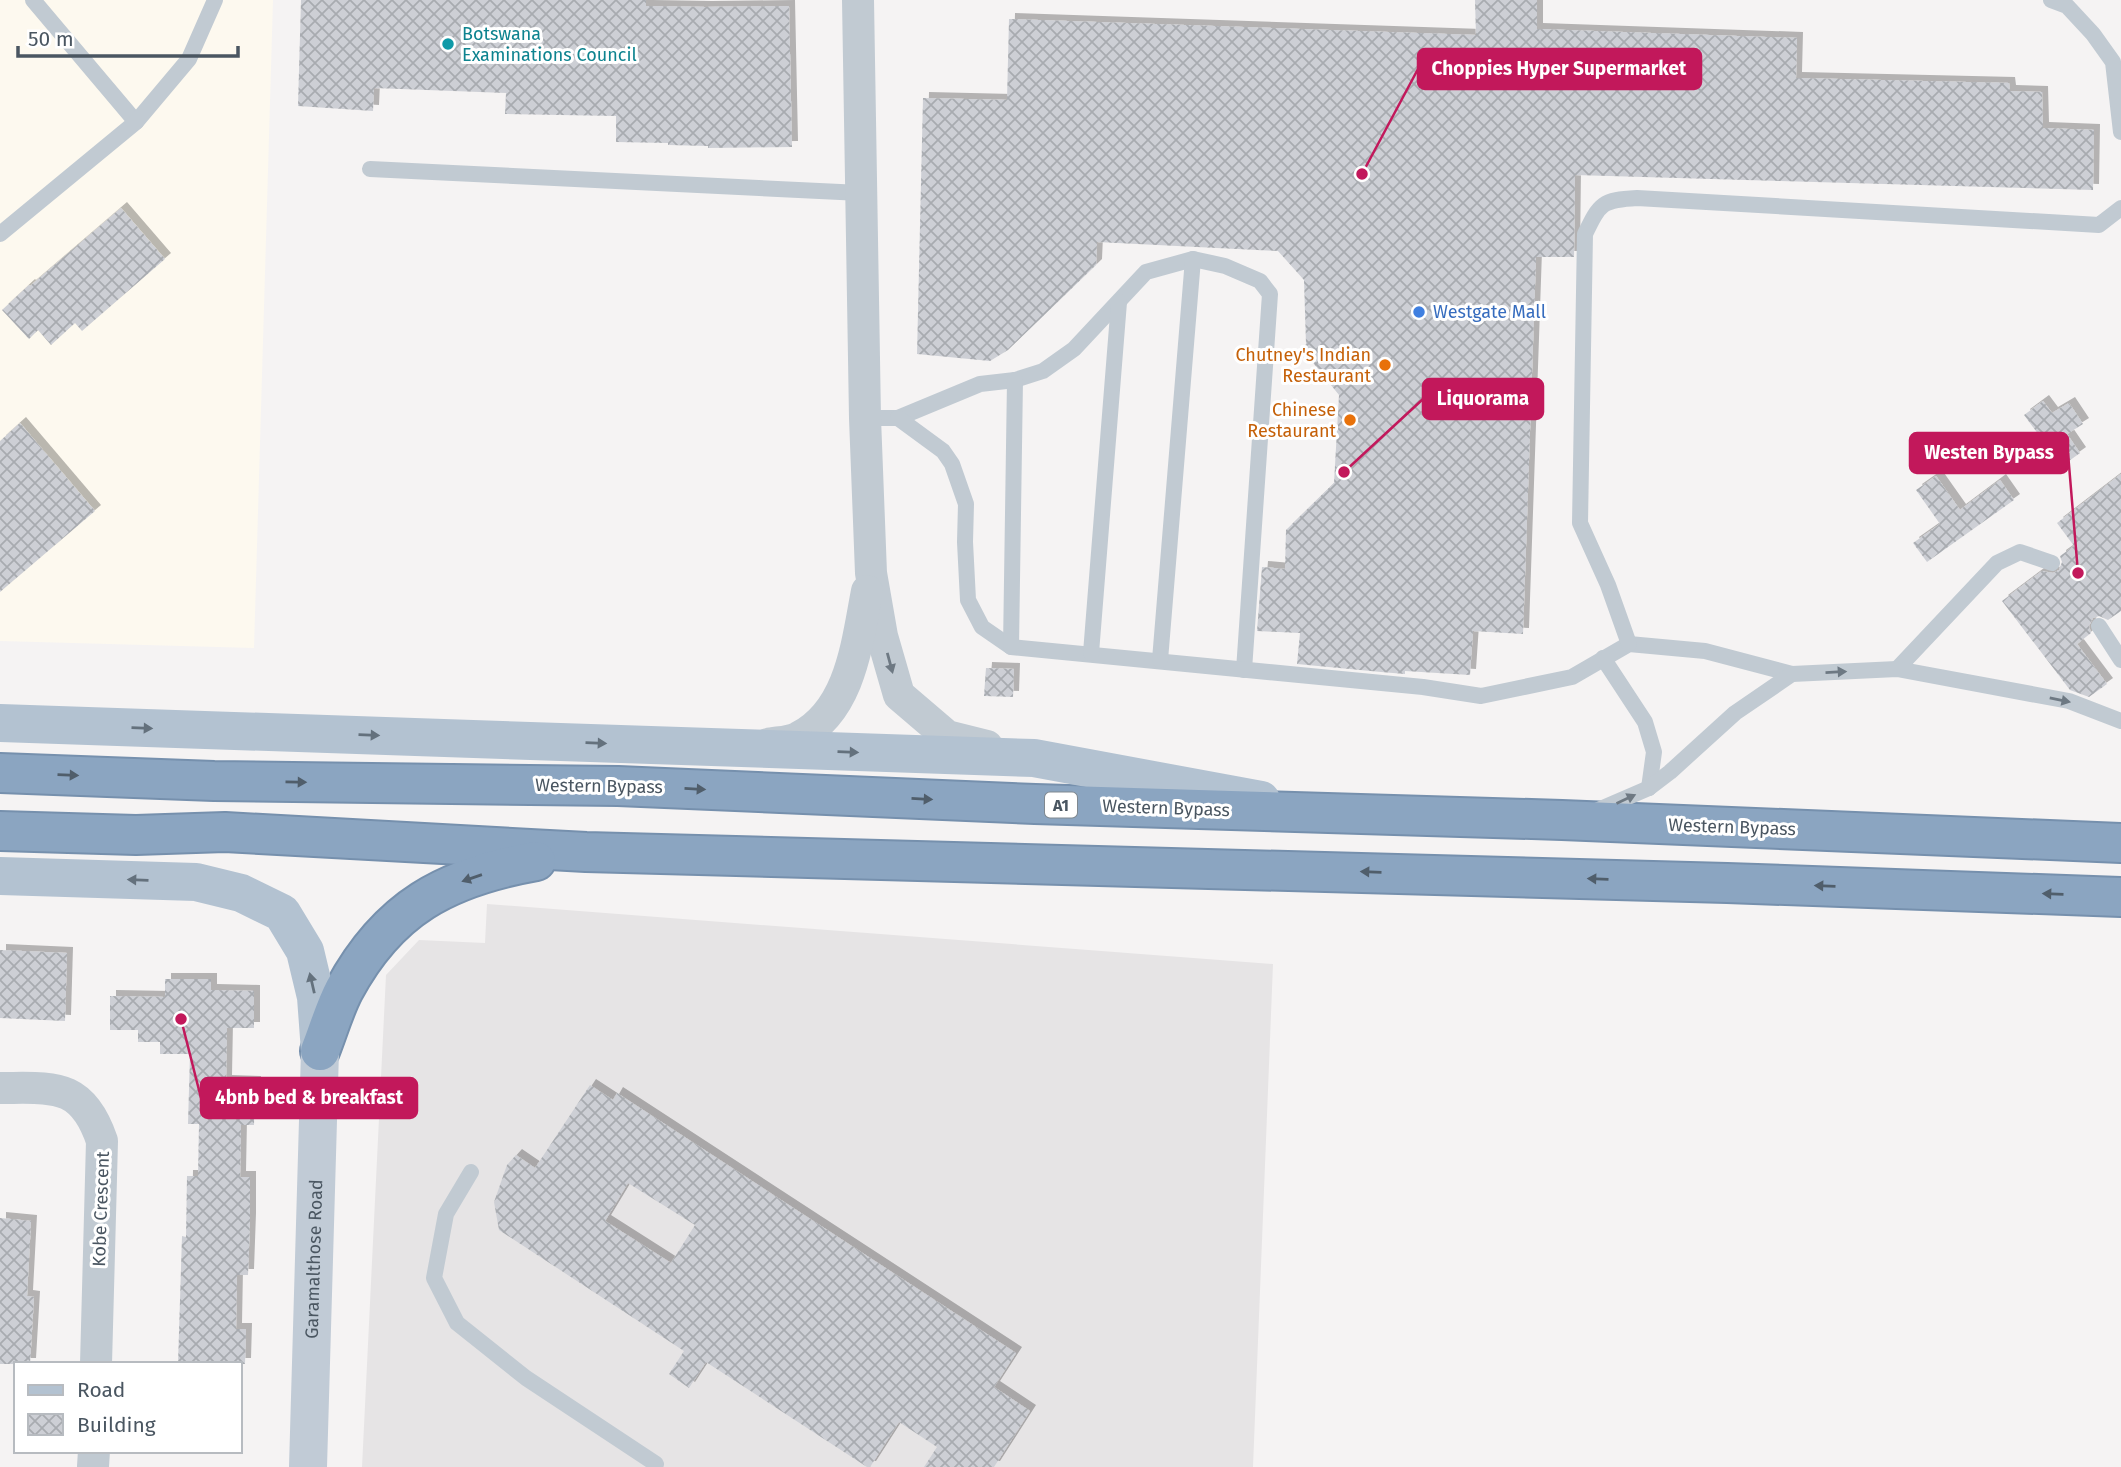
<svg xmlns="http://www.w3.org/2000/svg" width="2121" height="1467" font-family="'Fira Sans',sans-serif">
<defs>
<pattern id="building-cross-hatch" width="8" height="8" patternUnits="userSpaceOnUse" patternTransform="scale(1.75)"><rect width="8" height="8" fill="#cdcfd5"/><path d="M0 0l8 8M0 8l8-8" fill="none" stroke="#a8abb0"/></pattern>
<filter id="shadow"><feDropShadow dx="6" dy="-6" stdDeviation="0" flood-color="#0004"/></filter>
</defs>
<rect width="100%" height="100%" fill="#f5f3f3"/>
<polygon fill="#fdf9ef" points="0,0 273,0 254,648 0,641"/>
<polygon fill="#e6e4e5" points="487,904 1273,964 1253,1467 362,1467 386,975 419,940 485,943"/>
<g fill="url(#building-cross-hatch)" fill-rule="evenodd" filter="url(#shadow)">
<polygon points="301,0 646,0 646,6 706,7 789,6 792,147 708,148 708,146 668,145 668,143 616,142 616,116 505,114 506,93 374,88 373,111 298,106"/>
<polygon points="1475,0 1537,0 1537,29 1797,38 1796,78 2009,83 2010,91 2042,92 2043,128 2094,130 2093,190 1575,175 1574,257 1536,257 1523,634 1473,631 1470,675 1405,671 1405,674 1381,672 1297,664 1300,633 1257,631 1262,567 1285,569 1286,530 1334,483 1339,395 1302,349 1306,344 1304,280 1278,251 1097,242 1096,265 1008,350 990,361 917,354 923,98 1007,100 1009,19 1476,35"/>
<polygon points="121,208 165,259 82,331 75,323 51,345 38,330 29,339 2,310 29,285 30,286"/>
<polygon points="2043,401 2052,413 2069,403 2083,424 2067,434 2080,453 2062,466 2024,415"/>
<polygon points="20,423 95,511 0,592 0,441"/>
<polygon points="2121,474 2121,611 2108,620 2099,616 2093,618 2089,626 2091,633 2077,644 2107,684 2089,697 2070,690 2002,601 2042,571 2053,573 2059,570 2062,562 2060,556 2074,546 2057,523"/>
<polygon points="1936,476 1960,510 2000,480 2014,500 1927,562 1913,543 1940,524 1916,490"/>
<polygon points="986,668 1014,669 1013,697 984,696"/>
<polygon points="0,950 67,953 65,1021 0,1018"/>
<polygon points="165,979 211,979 211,990 254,991 254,1028 227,1028 226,1081 255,1082 254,1125 241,1125 240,1177 250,1177 250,1219 248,1275 237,1275 236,1329 246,1329 245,1364 178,1364 182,1236 186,1237 187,1176 198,1176 199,1124 188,1124 190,1054 160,1054 160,1042 138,1042 138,1030 110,1030 110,996 165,997"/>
<path d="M590,1085L613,1100L617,1093L1016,1353L994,1387L1030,1411L994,1467H924L937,1447L899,1422L870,1467H867L706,1362L689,1388L669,1374L684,1351L499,1230L494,1202L507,1165L516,1155L535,1168ZM628,1183L695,1225L671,1263L605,1221Z"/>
<polygon points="0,1218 31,1221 27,1296 34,1297 30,1364 0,1364"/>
</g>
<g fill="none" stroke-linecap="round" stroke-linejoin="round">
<defs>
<g id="highway">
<polyline points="0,773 214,781 618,786 1035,804 1562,820 2121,843"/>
<polyline points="0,831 136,835 225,832 586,852 1727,883 2121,897"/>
<path d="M320,1051C328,1031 334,1009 344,990C388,908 446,877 536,861"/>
</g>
</defs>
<use href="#highway" stroke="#7690ad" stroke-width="42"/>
<g stroke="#c1cad2" stroke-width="16">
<polyline points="33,0 136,122"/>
<polyline points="2051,0 2067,6 2093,34 2113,62 2121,132"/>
<polyline points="370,169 861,193"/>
<polyline points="0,234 136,122 189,59 215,0"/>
<polyline points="865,418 898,418 980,384 1015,380 1043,371 1074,349 1146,272 1193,259 1225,266 1260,281 1270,294 1244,670"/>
<polyline points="898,418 943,451 952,464 966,504 965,542 968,600 982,627 1011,647 1423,687 1481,696 1572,677 1629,644 1705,651 1792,674"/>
<polyline points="2099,626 2121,660"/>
<path d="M1629,644L1608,585L1580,523L1585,234C1600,203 1602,200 1637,198L2099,225L2121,208"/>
<polyline points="1011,647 1015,380"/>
<polyline points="1091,653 1119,302"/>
<polyline points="1603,658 1645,722 1654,752 1649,788"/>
<polyline points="1160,660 1193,259"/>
<polyline points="1897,669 1997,563 2020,552 2052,563"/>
<polyline points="1598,810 1649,788 1670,772 1735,713 1792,674 1897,669 2069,701 2121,721"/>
<polyline points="471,1172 446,1214 434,1278 457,1323 526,1378 656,1464 654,1467"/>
</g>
<g stroke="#c1cad2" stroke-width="32">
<polyline points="858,0 865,418 871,573 882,636 899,695 947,736 987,746"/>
<path d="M768,744C777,742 791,742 799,737C851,710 857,643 867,591"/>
<path d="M0,1088C53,1088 82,1082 102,1141L96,1364"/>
<polyline points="93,1467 94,1451"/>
</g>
<path stroke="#c1cbd6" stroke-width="38" id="s1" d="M308,1467L320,1051"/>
<g stroke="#b3c2d1" stroke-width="38">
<polyline points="0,723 1034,758 1261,800"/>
<polyline points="0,876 196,882 241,893 282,913 305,951 316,997 320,1051"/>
</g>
<use href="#highway" stroke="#8ba5c1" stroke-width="38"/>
</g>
<defs><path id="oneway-solid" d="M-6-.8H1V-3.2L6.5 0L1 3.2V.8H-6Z" transform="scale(1.75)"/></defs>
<g fill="#6e7983">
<use href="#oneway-solid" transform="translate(890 663) rotate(75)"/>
<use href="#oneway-solid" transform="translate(1836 672) rotate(-3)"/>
<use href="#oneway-solid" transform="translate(2060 700) rotate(12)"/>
<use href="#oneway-solid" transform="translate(1626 799) rotate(-25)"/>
</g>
<g fill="#64717d">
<use href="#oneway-solid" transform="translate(142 728) rotate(2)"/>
<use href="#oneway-solid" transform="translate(369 735) rotate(2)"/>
<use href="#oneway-solid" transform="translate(596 743) rotate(2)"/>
<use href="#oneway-solid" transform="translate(848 752) rotate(2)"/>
<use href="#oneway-solid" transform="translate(138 880) rotate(-178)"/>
<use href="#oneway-solid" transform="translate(312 983) rotate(-103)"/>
</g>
<g fill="#505e6b">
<use href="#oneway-solid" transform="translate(68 775) rotate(2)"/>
<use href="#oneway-solid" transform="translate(296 782) rotate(1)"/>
<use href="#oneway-solid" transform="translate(695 789) rotate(3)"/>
<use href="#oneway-solid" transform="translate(922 799) rotate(3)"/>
<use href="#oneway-solid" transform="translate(1371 872) rotate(-178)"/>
<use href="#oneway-solid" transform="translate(472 878) rotate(161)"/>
<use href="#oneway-solid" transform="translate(1598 879) rotate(-178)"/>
<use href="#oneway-solid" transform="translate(1825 886) rotate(-178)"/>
<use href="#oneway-solid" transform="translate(2053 894) rotate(-178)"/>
</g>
<circle fill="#0f9aa8" stroke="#fff" stroke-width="2.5" cx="448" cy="44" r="7"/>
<circle fill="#3f7fe0" stroke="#fff" stroke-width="2.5" cx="1419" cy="312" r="7"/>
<g fill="#e8710a" stroke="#fff" stroke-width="2.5">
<circle cx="1385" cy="365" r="7"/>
<circle cx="1350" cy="420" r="7"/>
</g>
<g text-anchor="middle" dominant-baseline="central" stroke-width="6" stroke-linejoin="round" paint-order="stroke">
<rect fill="#fff" stroke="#808990" stroke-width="2" x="1045" y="792.5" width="32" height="25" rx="5"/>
<g font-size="16" font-weight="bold" fill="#4a5661">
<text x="1061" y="805">A1</text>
</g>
<g font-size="18" fill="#0d838f" stroke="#fff" text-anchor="start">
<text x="462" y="34">Botswana<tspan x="462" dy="21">Examinations Council</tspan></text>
</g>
<g font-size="18" fill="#366cbe" stroke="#fff" text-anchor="start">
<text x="1433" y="312">Westgate Mall</text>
</g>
<g font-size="18" fill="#c56008" stroke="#fff" text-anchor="end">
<text x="1371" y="355">Chutney's Indian<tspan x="1371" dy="21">Restaurant</tspan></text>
<text x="1336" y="410">Chinese<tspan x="1336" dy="21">Restaurant</tspan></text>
</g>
<g font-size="18" fill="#4a5661" stroke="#fff">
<text transform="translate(599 786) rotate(1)">Western Bypass</text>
<text transform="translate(1166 808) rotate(2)">Western Bypass</text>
<text transform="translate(1732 827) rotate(2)">Western Bypass</text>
<text transform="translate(101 1209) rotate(-88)">Kobe Crescent</text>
<text stroke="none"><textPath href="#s1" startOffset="208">Garamalthose Road</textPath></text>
</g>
</g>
<path fill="none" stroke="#c2185b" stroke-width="2.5" d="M1362 174L1418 69M1344 472L1423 399M2078 573L2068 453M181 1019L201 1098"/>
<g fill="#c2185b" stroke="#fff" stroke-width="2.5">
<circle cx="1362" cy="174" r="7"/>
<circle cx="1344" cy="472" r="7"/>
<circle cx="2078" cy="573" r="7"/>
<circle cx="181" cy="1019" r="7"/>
</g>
<g fill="#c2185b" stroke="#c2185b" stroke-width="2.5">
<rect x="1418" y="49" width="283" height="40" rx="7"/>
<rect x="1423" y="379" width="120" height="40" rx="7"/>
<rect x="1910" y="433" width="158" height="40" rx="7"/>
<rect x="201" y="1078" width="216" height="40" rx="7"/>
</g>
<g font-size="19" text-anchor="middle" font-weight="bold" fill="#fff">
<text x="1559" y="75">Choppies Hyper Supermarket</text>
<text x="1483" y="405">Liquorama</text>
<text x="1989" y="459">Westen Bypass</text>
<text x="309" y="1104">4bnb bed &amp; breakfast</text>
</g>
<rect x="14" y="1362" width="228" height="91" fill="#ffffff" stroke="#b7bbc0" stroke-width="2"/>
<rect x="28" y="1385" width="35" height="10" fill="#b3c2d1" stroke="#b7bbc0" stroke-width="2"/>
<text x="77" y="1397" font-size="21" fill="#4a5661">Road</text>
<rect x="28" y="1414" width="35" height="21" fill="url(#building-cross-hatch)" stroke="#b7bbc0" stroke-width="2"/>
<text x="77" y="1432" font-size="21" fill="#4a5661">Building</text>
<path d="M18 46v10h220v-10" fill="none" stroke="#4a5661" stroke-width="3.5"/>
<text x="28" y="46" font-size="21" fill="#4a5661" stroke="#ffffff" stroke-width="5" paint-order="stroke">50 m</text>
</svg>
